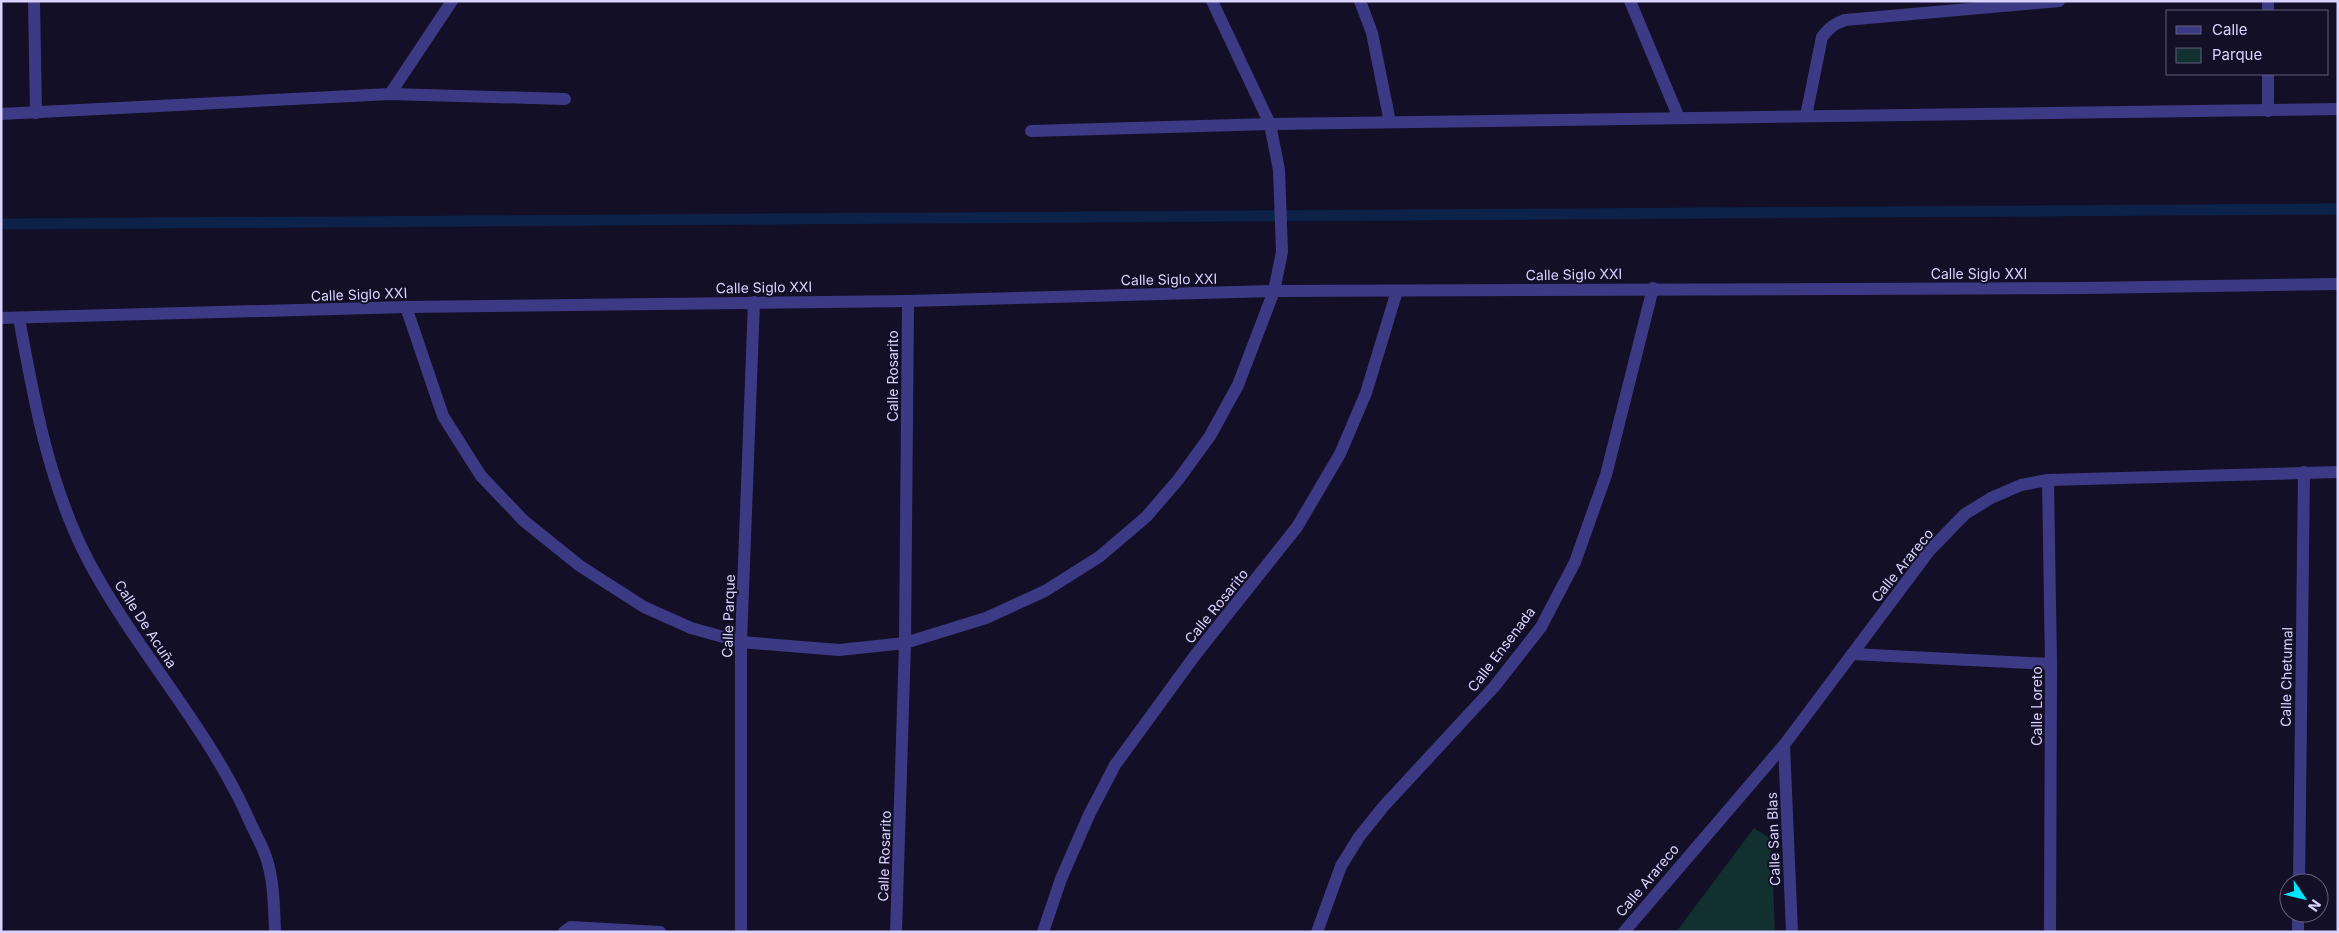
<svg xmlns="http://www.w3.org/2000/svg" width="2339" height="933" font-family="Inter,sans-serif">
<rect width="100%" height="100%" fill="#130f26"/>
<polygon fill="#12302f" points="1754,828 1771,839 1775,932 1676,932"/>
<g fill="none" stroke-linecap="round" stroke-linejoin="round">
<polyline stroke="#0c2248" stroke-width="11" points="1,224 2338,209"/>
<polyline stroke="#3d3a85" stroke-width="12" points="1031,131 1270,124"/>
<g stroke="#3d3a85" stroke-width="12">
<polyline points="34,1 36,113"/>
<polyline points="1360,1 1372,33 1390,122"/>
<polyline points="1630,1 1679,118"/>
<polyline points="2268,1 2268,11"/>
<polyline points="2268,74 2268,111"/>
<polyline points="390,94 452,1"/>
<polyline points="1,114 390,94 565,99"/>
<path d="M1806,116L1822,37C1829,28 1834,24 1845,20L2059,1"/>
<polyline points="1270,124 2338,109"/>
<polyline points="406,307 443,416 481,476 524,521 580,566 644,607 691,628 741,642 839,650 905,643 986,618 1045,591 1099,557 1146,517 1178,480 1210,436 1238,385 1274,291 1282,252 1279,170 1270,124 1212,1"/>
<polyline points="1,318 406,307 908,301 1274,291 2085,288 2338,284"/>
<path d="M19,318C34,401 49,486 89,562C137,652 209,728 250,822C256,835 263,847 267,860C274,883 274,908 275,932"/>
<polyline points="2048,480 2051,664 2050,932"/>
<polyline points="1852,654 2051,664"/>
<polyline points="1784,745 1792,932"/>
<polyline points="2299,883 2304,472"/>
<polyline points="564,932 571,927 660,932"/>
<polyline points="741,932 741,642 754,302"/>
<polyline points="896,932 905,643 908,301"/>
<polyline points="1043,932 1061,879 1089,815 1115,765 1196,654 1297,527 1340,454 1366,393 1397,291"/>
<polyline points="1317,932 1341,866 1359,837 1383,807 1494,687 1541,627 1575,562 1606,475 1653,288"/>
<polyline points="1624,932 1784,745 1930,550 1965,514 1991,498 2021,485 2048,480 2338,472"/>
<polyline points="2298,932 2298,913"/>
</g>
</g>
<g text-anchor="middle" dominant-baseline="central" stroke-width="4" stroke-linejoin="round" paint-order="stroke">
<g font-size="14" fill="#d9d4ff" stroke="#130f26">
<text x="1979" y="273">Calle Siglo XXI</text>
<text transform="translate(1574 274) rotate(-1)">Calle Siglo XXI</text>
<text transform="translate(1169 279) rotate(-1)">Calle Siglo XXI</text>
<text transform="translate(764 287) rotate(-1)">Calle Siglo XXI</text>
<text transform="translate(359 294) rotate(-2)">Calle Siglo XXI</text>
<text transform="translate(892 376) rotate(-90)">Calle Rosarito</text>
<text transform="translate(1902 565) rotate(-51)">Calle Arareco</text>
<text transform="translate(1216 606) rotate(-51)">Calle Rosarito</text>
<text transform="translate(728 616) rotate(-88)">Calle Parque</text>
<text transform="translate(146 624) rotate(57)">Calle De Acuña</text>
<text transform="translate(1501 649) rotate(-53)">Calle Ensenada</text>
<text transform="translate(2286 677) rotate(-89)">Calle Chetumal</text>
<text transform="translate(2036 706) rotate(-90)">Calle Loreto</text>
<text transform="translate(1773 839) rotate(-92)">Calle San Blas</text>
<text transform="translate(884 856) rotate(-88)">Calle Rosarito</text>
<text transform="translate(1647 880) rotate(-50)">Calle Arareco</text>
</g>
</g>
<rect width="2339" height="933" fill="none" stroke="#d9d4ff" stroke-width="5"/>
<rect x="2166" y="10" width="162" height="65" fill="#130f26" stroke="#625e7d"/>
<rect x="2176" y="26" width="25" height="8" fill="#3d3a85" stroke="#625e7d"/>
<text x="2212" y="35" font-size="15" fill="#d9d4ff">Calle</text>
<rect x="2176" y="48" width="25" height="15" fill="#12302f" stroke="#625e7d"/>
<text x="2212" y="60" font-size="15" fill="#d9d4ff">Parque</text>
<g transform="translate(2304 898) rotate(125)"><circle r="24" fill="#130f26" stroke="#625e7d"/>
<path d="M0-4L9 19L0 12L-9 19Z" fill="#00e5ff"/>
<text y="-8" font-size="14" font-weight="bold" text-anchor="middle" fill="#d9d4ff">N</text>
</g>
</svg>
